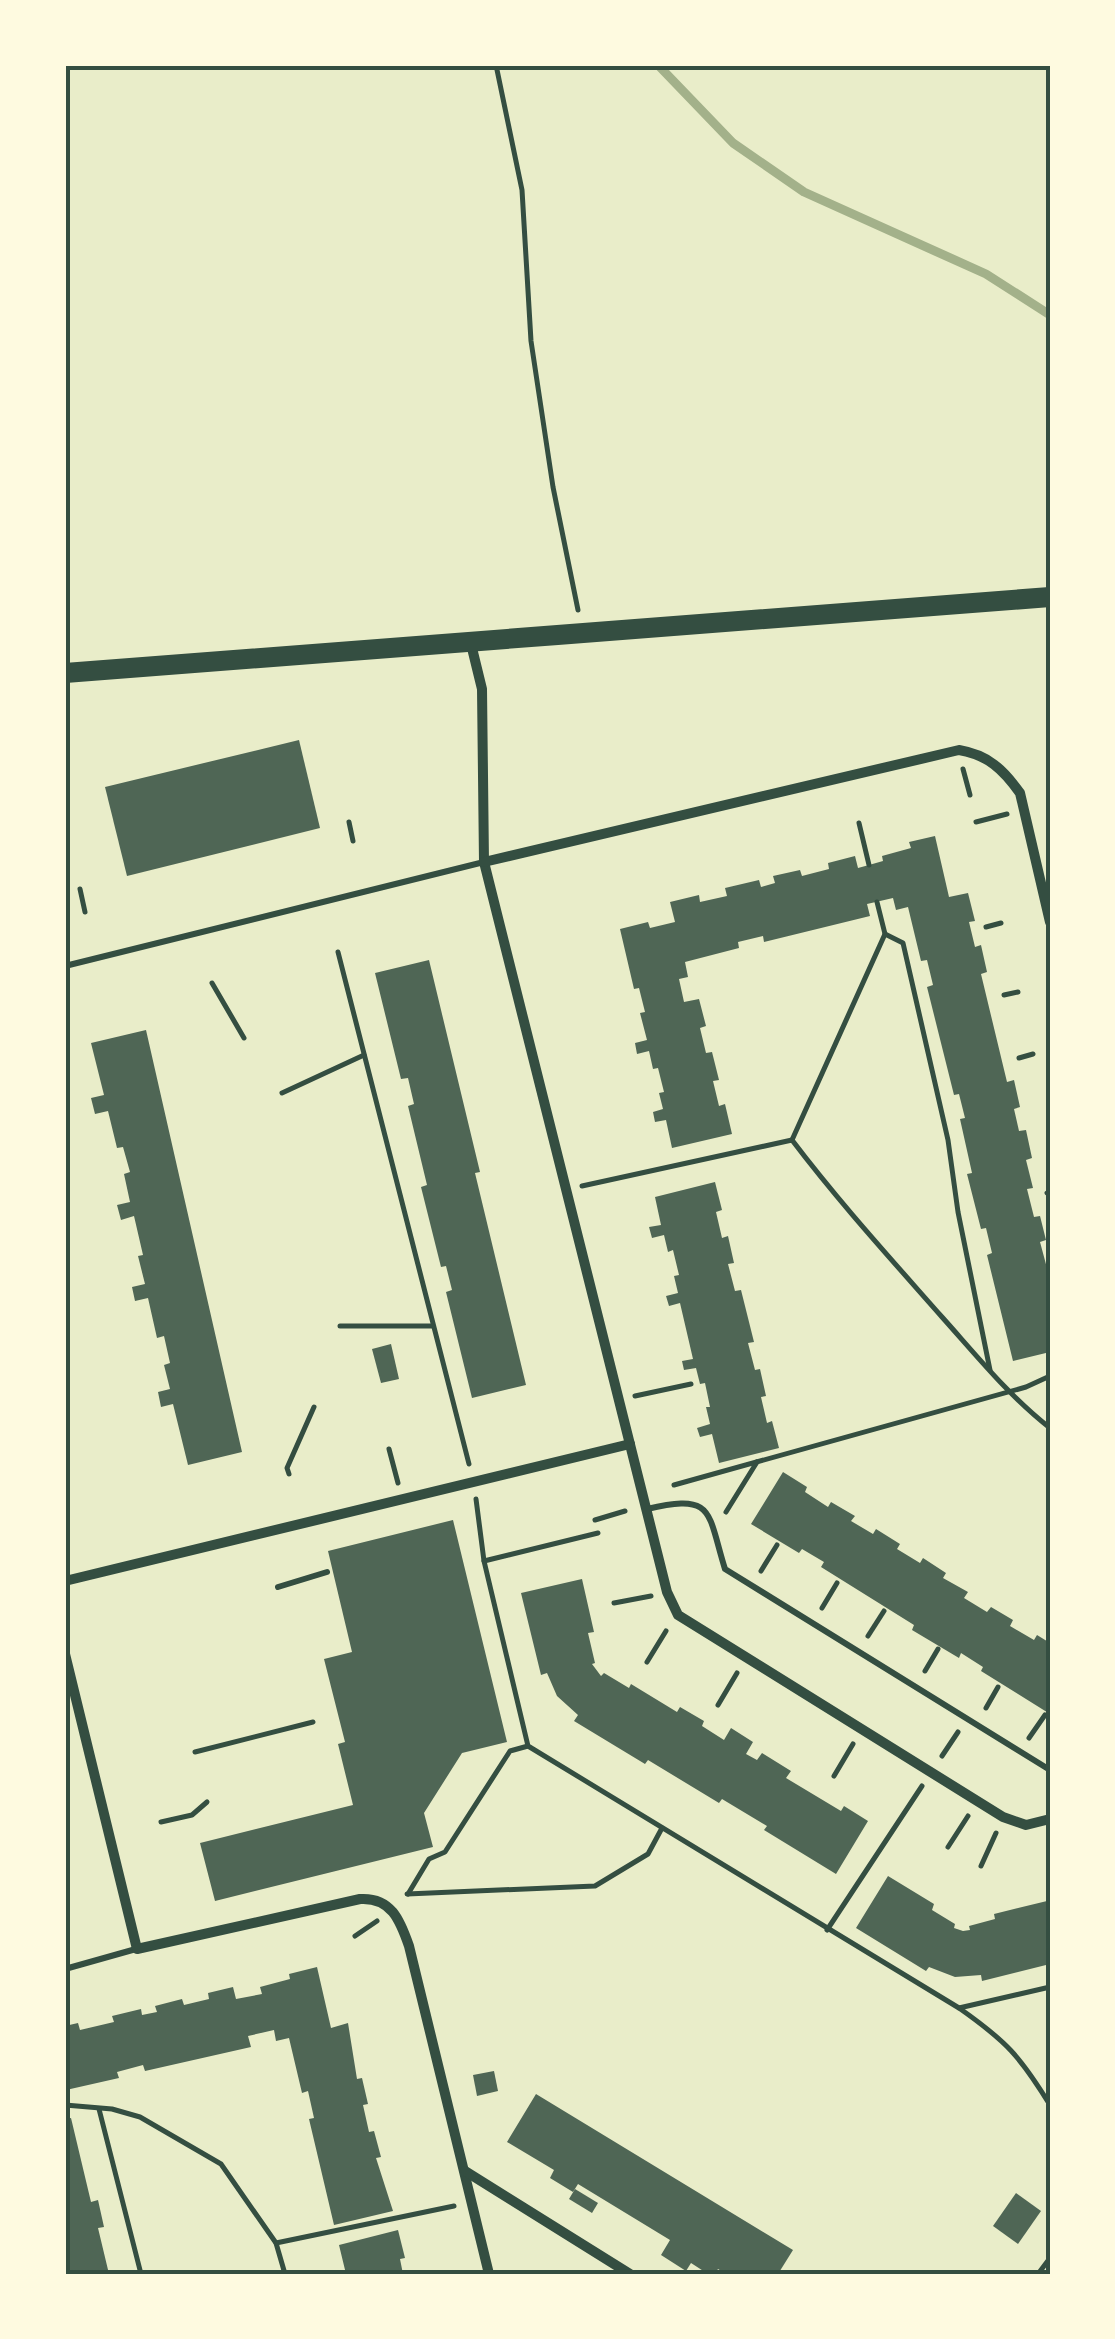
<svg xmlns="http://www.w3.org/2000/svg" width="1115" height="2339" font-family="'Alegreya Sans',sans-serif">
<rect width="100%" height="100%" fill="#e9edc9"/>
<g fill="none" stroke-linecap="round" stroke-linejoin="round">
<polyline stroke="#a3b18a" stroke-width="9" points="658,65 733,143 804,192 986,274 1050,315"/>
</g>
<g fill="#4f6655">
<polygon points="299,740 320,828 127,876 105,787"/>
<polygon points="935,836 949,897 968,893 975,921 969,922 975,947 981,945 987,972 981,974 1007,1082 1014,1080 1020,1107 1014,1109 1019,1131 1026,1130 1032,1158 1026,1160 1033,1188 1027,1189 1034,1217 1040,1216 1046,1240 1040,1242 1047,1268 1050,1267 1050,1352 1013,1361 987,1255 992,1253 986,1228 981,1229 967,1174 972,1173 960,1119 965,1118 959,1094 954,1095 927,987 933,985 927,960 921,961 908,907 896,910 893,898 867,904 870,916 764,942 763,936 738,942 739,948 685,962 688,977 679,979 684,1002 699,999 706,1026 700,1028 706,1053 712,1052 719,1080 713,1081 719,1106 725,1104 732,1134 672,1148 666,1120 655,1122 653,1112 663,1109 659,1093 664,1092 658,1068 653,1069 649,1051 637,1054 635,1043 647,1040 640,1013 645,1012 639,988 634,989 620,929 648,922 650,928 675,922 670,902 699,895 700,902 727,896 725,888 759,880 761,887 775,883 773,876 800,870 802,876 829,869 828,863 855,856 858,868 869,865 883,861 882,856 911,848 909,842"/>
<polygon points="429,960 480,1172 475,1173 526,1385 472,1398 446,1292 452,1290 446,1266 441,1267 421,1187 427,1185 408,1106 414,1104 408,1078 401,1079 375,973"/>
<polygon points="146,1030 242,1452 188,1465 173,1404 161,1407 158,1392 170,1389 164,1365 170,1363 164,1336 157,1338 148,1298 135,1301 132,1287 145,1284 138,1256 143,1255 134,1216 121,1220 117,1205 130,1202 124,1174 130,1172 123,1147 117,1148 108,1111 95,1114 91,1098 104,1095 91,1043"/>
<polygon points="715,1182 722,1210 716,1212 722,1238 728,1236 734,1263 728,1264 735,1291 741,1290 754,1342 748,1343 755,1370 760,1369 766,1396 761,1397 767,1423 772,1421 779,1448 719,1463 712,1434 700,1437 697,1428 710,1424 706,1407 710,1407 705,1383 700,1384 696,1368 684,1370 682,1361 693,1359 680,1303 669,1306 666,1296 678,1293 674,1276 679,1275 673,1250 668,1252 664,1235 652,1238 649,1227 661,1225 655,1197"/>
<polygon points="391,1344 399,1379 381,1383 372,1349"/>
<polygon points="783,1472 807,1487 805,1492 828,1507 831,1502 855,1516 851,1521 873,1534 876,1529 900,1544 897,1549 920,1563 923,1558 946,1573 943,1578 968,1592 964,1598 987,1612 991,1607 1013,1620 1010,1626 1034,1640 1037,1635 1050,1643 1050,1714 981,1671 983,1667 961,1653 959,1658 912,1630 914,1625 821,1567 824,1562 802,1549 799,1553 751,1524"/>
<polygon points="453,1520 507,1742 462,1753 424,1813 433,1847 215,1901 200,1843 353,1805 338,1744 345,1742 324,1659 352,1652 328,1551"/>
<polygon points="582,1579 594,1632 588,1633 595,1663 592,1664 601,1676 604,1673 629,1688 631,1684 677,1712 680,1707 704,1721 702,1726 724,1740 731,1728 753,1742 746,1754 757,1760 762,1753 791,1771 786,1778 841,1811 844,1806 868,1821 836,1874 764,1830 767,1826 722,1799 719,1803 648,1760 645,1764 574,1721 578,1715 557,1696 547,1673 541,1675 521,1593"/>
<polygon points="888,1876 934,1904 932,1910 955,1924 954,1928 963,1931 970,1930 969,1926 995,1919 994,1914 1047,1901 1050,1906 1050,1964 982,1981 981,1975 955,1977 929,1967 926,1971 856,1928"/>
<polygon points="317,1967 331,2028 348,2023 357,2079 362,2078 368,2104 363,2105 369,2132 374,2131 381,2157 376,2158 393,2211 334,2225 309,2119 314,2118 308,2091 302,2093 289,2038 276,2041 274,2030 248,2036 251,2047 145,2071 143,2065 117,2072 119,2078 66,2090 65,2026 78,2023 80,2030 114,2022 112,2016 141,2009 142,2015 157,2012 155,2006 182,1999 184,2005 209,1999 208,1993 233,1987 236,1999 262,1994 260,1987 290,1979 289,1974"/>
<polygon points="494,2071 498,2091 477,2096 473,2075"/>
<polygon points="536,2094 793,2250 778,2274 726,2274 718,2269 715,2274 708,2274 691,2263 686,2271 661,2255 670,2240 578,2184 573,2192 550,2178 554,2170 507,2142"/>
<polygon points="71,2118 91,2202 98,2200 104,2227 98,2228 109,2274 65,2274 65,2119"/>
<polygon points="575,2189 598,2203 592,2213 569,2199"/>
<polygon points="1016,2193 1041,2211 1018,2244 993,2226"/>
<polygon points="398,2230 405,2258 400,2259 403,2274 346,2274 339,2245"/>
</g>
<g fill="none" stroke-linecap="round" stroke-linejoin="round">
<g stroke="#344e41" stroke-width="5">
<polyline points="496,65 522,190 531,341 553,487 578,610"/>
<polyline points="963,769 970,795"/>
<polyline points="349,822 353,841"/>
<polyline points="976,822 1007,814"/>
<polyline points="859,823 869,865"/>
<polyline points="80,889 85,912"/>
<polyline points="877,902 885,934"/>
<polyline points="986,927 1001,923"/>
<polyline points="338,952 469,1464"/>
<polyline points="212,983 244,1038"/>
<polyline points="1004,995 1018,992"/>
<polyline points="1019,1058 1033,1054"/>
<polyline points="282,1093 364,1055"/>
<polyline points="792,1140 885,934 903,943 948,1140 958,1212 990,1370"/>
<path d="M582,1186L792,1140C839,1202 891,1259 942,1317C977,1356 1009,1396 1050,1428"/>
<polyline points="1047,1193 1050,1192"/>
<polyline points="340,1326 432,1326"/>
<polyline points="635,1396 691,1384"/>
<polyline points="1050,1407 1050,1414"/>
<polyline points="389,1449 398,1483"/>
<polyline points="289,1474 287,1468 314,1407"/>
<polyline points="674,1485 1026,1387 1050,1376"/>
<path d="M476,1499L484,1561L528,1746L959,2008C1006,2041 1020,2056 1050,2105"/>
<polyline points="726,1512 757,1462"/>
<polyline points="595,1520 625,1511"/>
<polyline points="484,1561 598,1533"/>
<polyline points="761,1571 777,1545"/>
<polyline points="614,1603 651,1596"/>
<polyline points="822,1608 837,1583"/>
<polyline points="868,1636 884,1611"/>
<polyline points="647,1662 666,1631"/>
<polyline points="925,1671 938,1649"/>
<polyline points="718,1705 737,1673"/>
<polyline points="986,1708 998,1687"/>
<polyline points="1029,1738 1045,1715"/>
<polyline points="195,1752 313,1722"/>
<polyline points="942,1756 958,1732"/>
<polyline points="834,1776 853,1744"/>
<polyline points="161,1822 192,1815 207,1802"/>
<polyline points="948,1847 968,1816"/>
<polyline points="981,1866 996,1833"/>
<polyline points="407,1894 595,1886 648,1854 662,1828"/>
<polyline points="408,1894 429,1859 445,1852 510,1751 528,1746"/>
<polyline points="827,1930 922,1786"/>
<polyline points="355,1936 377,1921"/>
<polyline points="959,2008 1050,1987"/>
<polyline points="65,2105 112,2109 140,2117 221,2164 276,2243 285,2274"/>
<polyline points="99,2109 141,2274"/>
<polyline points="276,2243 454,2206"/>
<polyline points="1038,2274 1050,2258"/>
</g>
<g stroke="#344e41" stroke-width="6">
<polyline points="65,966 484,862"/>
<path d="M647,1509C715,1493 707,1511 725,1569L1050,1770"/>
<polyline points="278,1587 327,1572"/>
<polyline points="65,1969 136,1949"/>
</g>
<g stroke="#344e41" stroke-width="10">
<polyline points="471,644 482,689 484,862 667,1592 678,1615 1003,1817 1026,1825 1050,1819"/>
<path d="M484,862L959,750C988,755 1003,769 1020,793L1050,922"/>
<polyline points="65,1581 630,1444"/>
<path d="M65,1654L137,1949L360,1899C391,1897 400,1920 409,1946L489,2274"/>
<polyline points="465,2171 630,2274"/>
</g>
<path stroke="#344e41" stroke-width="20" d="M65,673C394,650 721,620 1050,597"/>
</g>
<rect width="1115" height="2339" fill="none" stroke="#fefae0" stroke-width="135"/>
<rect x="68" y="68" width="980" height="2204" fill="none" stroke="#344e41" stroke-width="4"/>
</svg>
